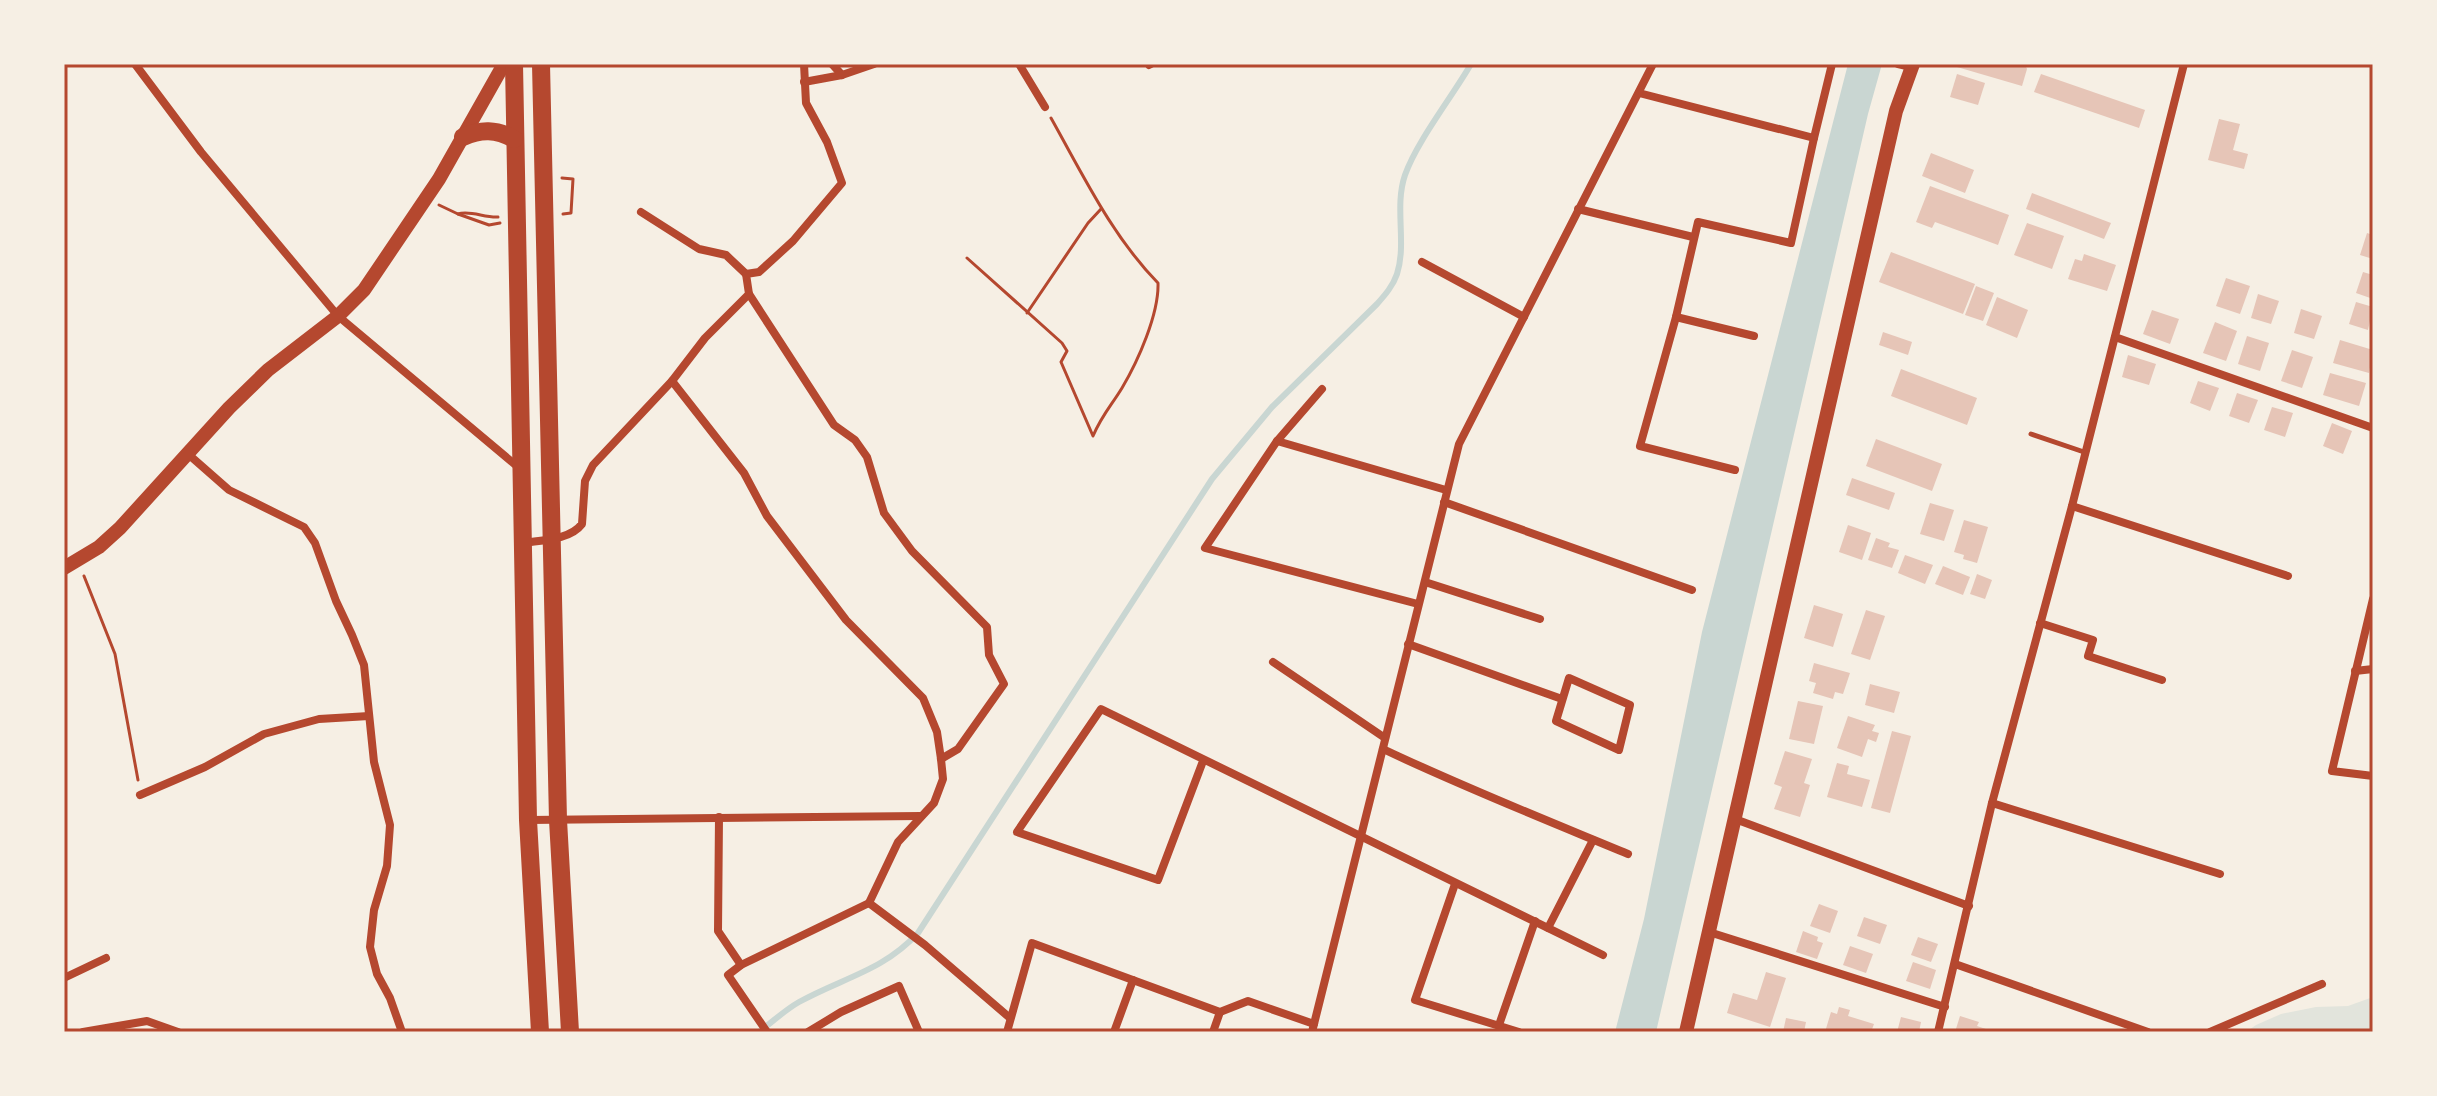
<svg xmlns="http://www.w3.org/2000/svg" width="2437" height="1096" font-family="'Public Sans',sans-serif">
<rect width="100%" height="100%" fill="#f6efe4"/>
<polygon fill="#e2e4dc" points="2373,997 2373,1032 2246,1032 2256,1025 2281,1014 2316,1007 2348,1006"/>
<polygon fill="#c9d6d2" points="1848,64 1882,64 1868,114 1656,1032 1615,1032 1644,919 1702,632"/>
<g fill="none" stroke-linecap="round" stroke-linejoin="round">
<path stroke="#c9d6d2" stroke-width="6" d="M759,1032C772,1022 785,1010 799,1002C842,978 883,971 918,933L1212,479L1272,407L1377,304C1385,295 1393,286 1397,274C1407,243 1394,207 1405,175C1417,141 1452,97 1471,64"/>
</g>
<g fill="#e6c5b7">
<polygon points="1958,64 2025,64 2027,69 2022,86 1957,67"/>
<polygon points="1957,74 1985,83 1978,105 1950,97"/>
<polygon points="2041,74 2145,110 2139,128 2034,92"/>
<polygon points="2219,119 2240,124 2233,150 2248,154 2244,169 2208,160"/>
<polygon points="1931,153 1974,170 1965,193 1922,176"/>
<polygon points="1930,186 2009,215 1998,245 1935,222 1932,228 1916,222"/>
<polygon points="2032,193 2111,223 2104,239 2026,209"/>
<polygon points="2027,223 2064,236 2052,269 2014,255"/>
<polygon points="2367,233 2373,235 2373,259 2360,255"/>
<polygon points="1891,252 1975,284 1963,314 1879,282"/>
<polygon points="2084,254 2116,265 2107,291 2068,279 2075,259 2082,261"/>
<polygon points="2363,272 2373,275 2373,299 2356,293"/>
<polygon points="2226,278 2250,286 2240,314 2216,306"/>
<polygon points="1976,286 1994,293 1983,321 1965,315"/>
<polygon points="2258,294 2279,301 2271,324 2251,318"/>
<polygon points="1997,297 2028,310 2017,338 1986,325"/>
<polygon points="2356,302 2373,307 2368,330 2349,324"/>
<polygon points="2301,309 2322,316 2314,339 2294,333"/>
<polygon points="2152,310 2179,319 2170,344 2143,334"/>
<polygon points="2215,322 2237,331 2226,361 2203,353"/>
<polygon points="1883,332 1912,342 1908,355 1879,345"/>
<polygon points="2247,336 2269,343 2260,371 2238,364"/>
<polygon points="2340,340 2373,350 2369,373 2333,363"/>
<polygon points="2292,350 2313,357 2302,388 2281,381"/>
<polygon points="2128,355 2156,364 2149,385 2122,377"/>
<polygon points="1901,369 1977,398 1967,425 1891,396"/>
<polygon points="2330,373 2366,383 2359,406 2323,395"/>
<polygon points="2198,381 2219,388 2210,411 2190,403"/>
<polygon points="2237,393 2258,400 2249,423 2229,416"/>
<polygon points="2272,407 2293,413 2285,437 2264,430"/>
<polygon points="2332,423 2352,431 2343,454 2323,446"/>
<polygon points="1876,439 1942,464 1932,491 1866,466"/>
<polygon points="1852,478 1895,493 1889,510 1846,495"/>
<polygon points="1930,503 1954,510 1944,541 1920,534"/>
<polygon points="1964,520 1988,527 1977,563 1963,559 1964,555 1954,552"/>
<polygon points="1848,525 1871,533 1862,560 1839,552"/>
<polygon points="1876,538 1890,543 1888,547 1899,550 1892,568 1868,560"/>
<polygon points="1905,555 1933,565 1925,584 1898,573"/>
<polygon points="1943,566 1970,577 1963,595 1935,584"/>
<polygon points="1977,574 1992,580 1985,599 1970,594"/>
<polygon points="1814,605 1843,614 1833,647 1804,638"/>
<polygon points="1866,610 1885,616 1870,660 1851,654"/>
<polygon points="1814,663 1850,673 1843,694 1835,692 1833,699 1813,693 1816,683 1809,681"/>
<polygon points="1870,684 1900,692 1894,713 1865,705"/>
<polygon points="1798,701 1823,706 1814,744 1789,739"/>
<polygon points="1848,716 1875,725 1872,731 1879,733 1876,742 1868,739 1862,757 1837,748"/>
<polygon points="1892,731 1911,736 1890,813 1871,808"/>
<polygon points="1785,751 1812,759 1804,783 1810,785 1800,817 1774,809 1782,787 1774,784"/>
<polygon points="1837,763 1849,766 1847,774 1870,780 1862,807 1827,797"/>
<polygon points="1819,904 1838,911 1830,933 1810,926"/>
<polygon points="1864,917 1887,925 1880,944 1857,936"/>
<polygon points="1803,931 1818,937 1817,941 1823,943 1817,959 1796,952"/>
<polygon points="1918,937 1938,944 1931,962 1911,955"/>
<polygon points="1850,946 1873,954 1866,973 1843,965"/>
<polygon points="1913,962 1936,970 1930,989 1906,981"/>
<polygon points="1766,972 1786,978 1770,1027 1727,1013 1733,993 1757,1000"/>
<polygon points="1839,1007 1850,1010 1848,1016 1874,1024 1871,1032 1825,1032 1831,1012 1837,1014"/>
<polygon points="1960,1016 1979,1022 1977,1026 1986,1029 1985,1032 1955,1032"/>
<polygon points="1901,1017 1921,1022 1919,1032 1897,1032"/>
<polygon points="1786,1018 1806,1022 1804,1032 1783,1032"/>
</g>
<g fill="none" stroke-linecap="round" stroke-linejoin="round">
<g stroke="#b5482f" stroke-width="3">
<polyline points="562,178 573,179 571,213 563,214"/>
<path d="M439,205L458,214C470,210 485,218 498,217"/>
<polyline points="458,214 489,225 500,223"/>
<path d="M967,258L1062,343L1067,351L1061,362L1093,436C1102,415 1111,406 1122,388C1138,361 1159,314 1158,283C1112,236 1083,175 1051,118"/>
<polyline points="1027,313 1088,223 1101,209"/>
<polyline points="84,576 115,654 138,780"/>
</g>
<polyline stroke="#b5482f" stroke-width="5" points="2031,434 2084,452"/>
<g stroke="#b5482f" stroke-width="8">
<polyline points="135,64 201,152 338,316 518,467"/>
<polyline points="832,64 842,75"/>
<polyline points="1019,64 1045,107"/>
<polyline points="1898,64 1911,67"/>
<polyline points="1149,65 1151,64"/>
<polyline points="804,82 842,75 874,64"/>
<polyline points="1639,93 1814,138 1832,64"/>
<polyline points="1578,209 1693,237"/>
<polyline points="641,212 699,249 726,255 746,274"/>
<polyline points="1422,262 1524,317"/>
<polyline points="749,294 834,425 855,440 867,457 884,513 912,551 987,627 989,655 1004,684 958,749 941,759"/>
<polyline points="1676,317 1754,336"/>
<polyline points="2115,337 2373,428"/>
<polyline points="672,381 744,473 767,516 846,620 923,698 937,732 941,759 943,779 934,803 898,842 869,903 741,965 728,975 767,1032"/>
<polyline points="1322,389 1277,441 1205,548 1418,604"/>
<polyline points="1277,441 1446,490"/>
<polyline points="188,454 229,490 304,527 315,543 336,601 352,635 364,665 374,762 390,825 387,866 374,910 370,947 377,974 390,998 402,1032"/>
<polyline points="1735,470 1640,446 1676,317 1698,222 1791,243 1814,138"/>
<polyline points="1444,502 1692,590"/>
<polyline points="2072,506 2288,576"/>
<path d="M523,543C542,540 570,540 582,524L585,481L593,465L672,381L705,338L749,294L746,274L759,272L793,241L842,183L827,142L806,103L804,64"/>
<polyline points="1425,582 1540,619"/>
<polyline points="2373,599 2332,771 2373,776"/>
<polyline points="2040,623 2093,640 2088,656 2162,680"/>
<polyline points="1408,644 1562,699"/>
<polyline points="1273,662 1385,738"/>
<polyline points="2355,671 2373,669"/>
<polygon points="1569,678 1630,705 1619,750 1556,721"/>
<path d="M1383,749C1463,787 1546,820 1628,854"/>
<polyline points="1203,761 1158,880 1017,832 1101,709 1603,955"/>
<polyline points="140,795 205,767 264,734 319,719 369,716"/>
<polyline points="1992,803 2220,874"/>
<polyline points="719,817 718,931 741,965"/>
<polyline points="1735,819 1969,906"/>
<polyline points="529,820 921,816"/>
<polyline points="1455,884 1415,1000 1519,1032"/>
<polyline points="869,903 925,945 1010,1018"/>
<polyline points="1548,928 1593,840"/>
<polyline points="1709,932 1945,1007"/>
<polyline points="1955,964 2148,1032"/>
<polyline points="64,978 106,958"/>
<polyline points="1499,1025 1535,921"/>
<polyline points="83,1032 147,1021 178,1032"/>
<polyline points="808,1032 841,1012 899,986 919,1032"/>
<polyline points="1007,1032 1032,943 1220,1012 1248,1001 1314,1024"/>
<polyline points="1114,1032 1133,980"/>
<polyline points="1213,1032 1220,1012"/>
<polyline points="1312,1032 1459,444 1653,64"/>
<polyline points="1938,1032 1992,803 2072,506 2184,64"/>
<polyline points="2210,1032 2322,984"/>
</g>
<g stroke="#b5482f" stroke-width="14">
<polyline points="64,568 99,547 120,528 229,408 268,370 338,316 364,290 439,179 504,64"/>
<polyline points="1686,1032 1896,111 1913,64"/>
</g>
<g stroke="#b5482f" stroke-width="18">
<polyline points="514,64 528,820 540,1032"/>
<polyline points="541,64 558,820 570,1032"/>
<path d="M463,137C481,129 496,129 514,139"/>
</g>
</g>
<rect width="2437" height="1096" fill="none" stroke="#f6efe4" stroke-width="132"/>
<rect x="66" y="66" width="2305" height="964" fill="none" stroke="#b5482f" stroke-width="3"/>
</svg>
